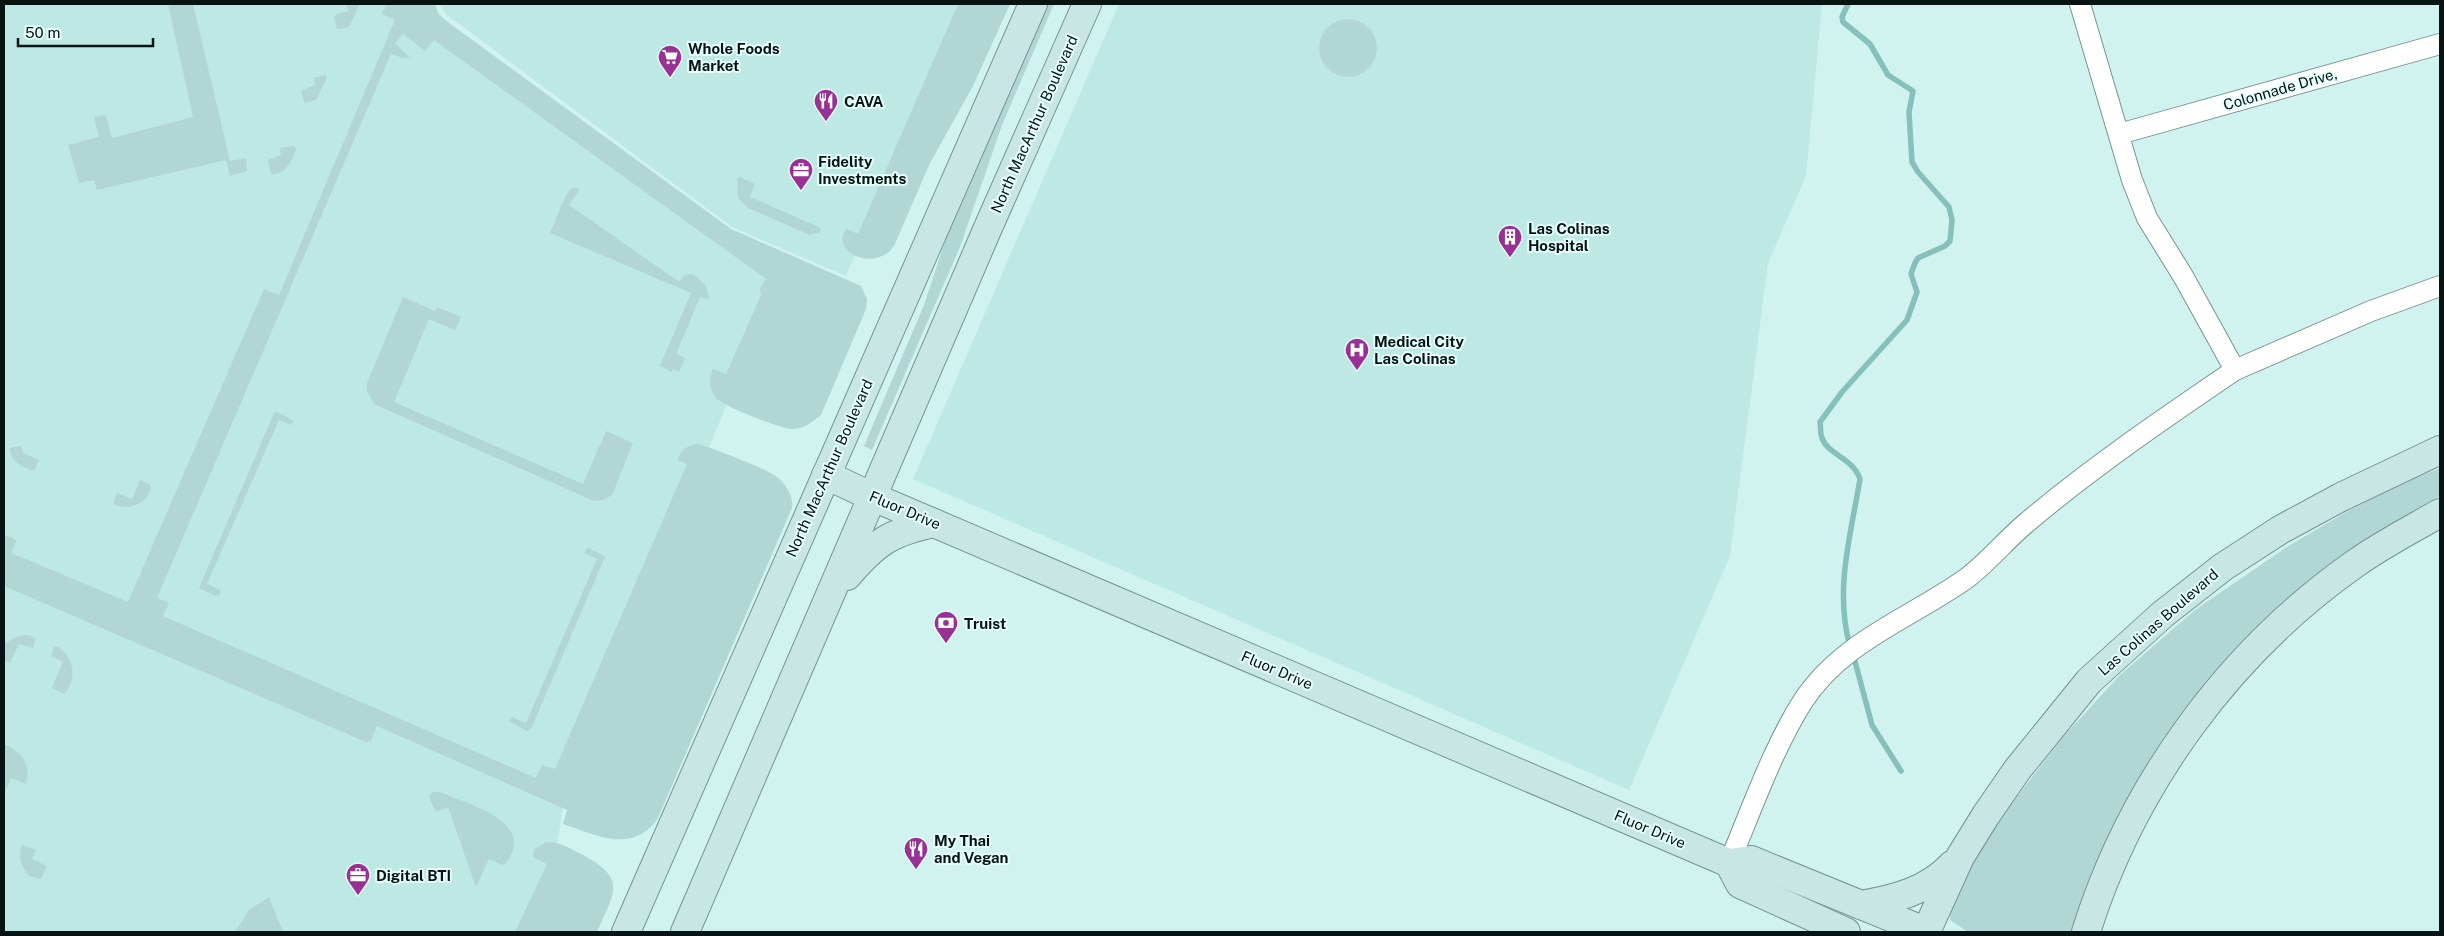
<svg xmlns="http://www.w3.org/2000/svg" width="2444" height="936" font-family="'Public Sans',sans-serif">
<rect width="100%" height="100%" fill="#d1f3ef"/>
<g fill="#bde8e4">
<polygon points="4,4 410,4 778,280 565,797 550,884 530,932 4,932"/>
<polygon points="439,4 962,4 846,276 732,227 447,15"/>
<polygon points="1119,4 1822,4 1806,176 1768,263 1730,556 1629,790 913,479"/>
</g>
<g fill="#b2d6d3">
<polygon points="168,4 193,4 230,161 246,158 247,171 230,176 226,160 97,190 94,180 79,183 68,145 99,137 94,117 106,115 112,138 193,117"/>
<polygon points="347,4 360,4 349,27 337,29 334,17 337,14 348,11"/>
<path d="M386,4H435L438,13L445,20L731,229L861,286L867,299L866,309L821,415C812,422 805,428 794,429C783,430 723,406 716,398C709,389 709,379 713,369L726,374L761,295L760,289L766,279L434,40L425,51L403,34L395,43L410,58H403L391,54L157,598L169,603L163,616L536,778L542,765L555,769L687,464L678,460C680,450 689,444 699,444C719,451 757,465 774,475C784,481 794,496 792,508L657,820C631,854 596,835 563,824L567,810L377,726L371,740L366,742L4,586V536L11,537L16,541L11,553L128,602L264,289L279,295L395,20L382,14Z"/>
<path d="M958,4H1010L973,86L930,163L894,246C882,265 847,263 842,239L846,229L858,234Z"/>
<polygon points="1046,4 1054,4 1002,125 960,247 872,450 864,446 924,305 948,232"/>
<circle cx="1348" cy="48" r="29"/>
<polygon points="325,75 327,77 316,100 305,103 301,91 315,85 314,78"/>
<path d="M294,146L296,149C292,161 286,175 271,174L268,160L281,155L280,148Z"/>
<polygon points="740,177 755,184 750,197 821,228 820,232 810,235 748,208 738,198 737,179"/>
<path d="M572,188H578L579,190L569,205L675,279L680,281L685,275L692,274C703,280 709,288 709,300L700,297L676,354L685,358L679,372L673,369L672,372L660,366L691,293L550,233L566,195Z"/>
<polygon points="403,297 435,311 437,307 461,317 455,330 429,319 394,402 583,484 606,431 633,443 612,495 603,500 594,501 374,404 367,391 367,383"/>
<polygon points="277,412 294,421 291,425 279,420 207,584 220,590 220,595 216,596 199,588 274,413"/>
<path d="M21,446L23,453L39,460L34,471C23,467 10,462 10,448Z"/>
<path d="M2440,468V496C2402,518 2364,540 2328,566C2254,621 2174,715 2130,796C2107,839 2089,887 2073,932H1968L1950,920L1951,908L1960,883L2008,808L2063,737L2120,675L2195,610L2290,545L2377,494Z"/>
<path d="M140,480L149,484L151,487C147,505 129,511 113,504L117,493L132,499Z"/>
<polygon points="589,548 605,557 531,729 527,731 509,721 512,717 526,723 597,559 585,553 586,549"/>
<polygon points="27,635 36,638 33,648 19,644 10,663 4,660 4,644 16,637"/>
<path d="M54,647H58C74,657 78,680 64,694L52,688L63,662L51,656Z"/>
<path d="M4,744C22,752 31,764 26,784L11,778L4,794Z"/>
<path d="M432,792H440C462,802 522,817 513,849C511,855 509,862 503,865L489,859L476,887L448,807L436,812L429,797Z"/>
<path d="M547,842C561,842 571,849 583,855C628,879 614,893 597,932H515L547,864L533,857L534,849Z"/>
<path d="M22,845L36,850L32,859L47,866L41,879L29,876C22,867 17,856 22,845Z"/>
<polygon points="269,897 283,932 235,932 249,910"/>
</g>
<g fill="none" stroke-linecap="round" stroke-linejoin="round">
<g stroke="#85c0bb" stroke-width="5.5">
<path d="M1848,4L1842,17L1843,22L1870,44L1888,75L1913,91L1909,112L1912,162L1918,172L1949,207L1952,220L1950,241L1945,246L1918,258L1915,263L1911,274L1917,292L1907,320L1842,392L1820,422C1821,427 1820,434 1822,438C1828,455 1853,458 1860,479C1851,534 1834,590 1850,646"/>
<polyline points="1853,654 1872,725 1901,771"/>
</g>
<defs>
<g id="street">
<polyline points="2080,4 2132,180 2147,218 2183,276 2235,370 2371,311 2440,286"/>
<polyline points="2119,134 2440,44"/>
<path d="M1729,863C1751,811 1773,748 1803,701C1842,641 1911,618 1967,578C1988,562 2005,541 2025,524C2091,468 2163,419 2235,370"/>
</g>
<g id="secondary">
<polyline points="826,475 873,497 1729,863 1751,860 1927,932"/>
<path d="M847,576C876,542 891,532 934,523"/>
<polyline points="1729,863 1740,884 1846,932"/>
<path d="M1861,905C1894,899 1928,891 1952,865"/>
<polyline points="626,932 1033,4"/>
<polyline points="685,932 987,230 1087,4"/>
<polyline points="1926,932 1960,857 1986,815 2017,770 2089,681 2163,614 2223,567 2280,530 2341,497 2440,450"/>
<path d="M2086,932C2132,785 2229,652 2356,563C2383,544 2412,529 2440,513"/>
</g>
</defs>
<use href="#street" stroke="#759491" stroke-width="22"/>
<use href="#secondary" stroke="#759491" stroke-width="30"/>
<use href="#street" stroke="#fff" stroke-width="20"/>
<use href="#secondary" stroke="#c8e6e4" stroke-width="28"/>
</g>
<defs>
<symbol id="supermarket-pin" viewBox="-11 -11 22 30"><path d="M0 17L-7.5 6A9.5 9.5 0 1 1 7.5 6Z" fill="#993194" stroke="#e4fffc"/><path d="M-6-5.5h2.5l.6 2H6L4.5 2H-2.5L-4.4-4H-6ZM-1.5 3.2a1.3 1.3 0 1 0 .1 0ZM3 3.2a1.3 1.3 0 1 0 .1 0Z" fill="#fff"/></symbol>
<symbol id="restaurant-pin" viewBox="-11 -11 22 30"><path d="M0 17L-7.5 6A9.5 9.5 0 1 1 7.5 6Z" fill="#993194" stroke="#e4fffc"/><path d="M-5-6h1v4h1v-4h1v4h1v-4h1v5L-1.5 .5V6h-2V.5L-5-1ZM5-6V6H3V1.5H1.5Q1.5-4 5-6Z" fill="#fff"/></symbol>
<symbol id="office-pin" viewBox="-11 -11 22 30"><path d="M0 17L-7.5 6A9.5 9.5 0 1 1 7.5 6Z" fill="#993194" stroke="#e4fffc"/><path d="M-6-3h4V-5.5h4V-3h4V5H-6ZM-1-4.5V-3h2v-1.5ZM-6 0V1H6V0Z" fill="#fff"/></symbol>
<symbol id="building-pin" viewBox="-11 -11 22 30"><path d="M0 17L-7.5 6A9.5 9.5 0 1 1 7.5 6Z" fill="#993194" stroke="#e4fffc"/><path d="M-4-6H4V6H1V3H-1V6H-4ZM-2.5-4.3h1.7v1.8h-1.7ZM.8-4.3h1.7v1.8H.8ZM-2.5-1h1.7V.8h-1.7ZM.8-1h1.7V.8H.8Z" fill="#fff"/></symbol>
<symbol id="hospital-pin" viewBox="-11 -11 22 30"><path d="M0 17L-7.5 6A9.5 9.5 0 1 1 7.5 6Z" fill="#993194" stroke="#e4fffc"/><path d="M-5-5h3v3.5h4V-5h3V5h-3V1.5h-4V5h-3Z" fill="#fff"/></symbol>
<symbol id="bank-pin" viewBox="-11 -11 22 30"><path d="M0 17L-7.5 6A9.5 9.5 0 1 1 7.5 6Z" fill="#993194" stroke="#e4fffc"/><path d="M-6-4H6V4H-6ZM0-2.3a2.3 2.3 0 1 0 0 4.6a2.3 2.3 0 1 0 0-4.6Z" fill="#fff"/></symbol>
</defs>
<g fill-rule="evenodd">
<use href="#supermarket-pin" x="656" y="43" width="28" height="38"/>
<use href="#restaurant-pin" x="812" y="87" width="28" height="38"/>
<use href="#office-pin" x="787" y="156" width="28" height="38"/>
<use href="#building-pin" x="1496" y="223" width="28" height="38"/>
<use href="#hospital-pin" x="1343" y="336" width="28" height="38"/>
<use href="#bank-pin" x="932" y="609" width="28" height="38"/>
<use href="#restaurant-pin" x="902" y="835" width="28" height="38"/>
<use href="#office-pin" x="344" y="861" width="28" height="38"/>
</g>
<g text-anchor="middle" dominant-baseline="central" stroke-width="4" stroke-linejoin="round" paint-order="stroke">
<g font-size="15" font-weight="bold" fill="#081413" stroke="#e4fffc" text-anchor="start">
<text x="688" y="48">Whole Foods<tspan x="688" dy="17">Market</tspan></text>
<text x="844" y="101">CAVA</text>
<text x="818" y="161">Fidelity<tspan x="818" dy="17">Investments</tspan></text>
<text x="1528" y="228">Las Colinas<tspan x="1528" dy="17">Hospital</tspan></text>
<text x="1374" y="341">Medical City<tspan x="1374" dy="17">Las Colinas</tspan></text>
<text x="964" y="623">Truist</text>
<text x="934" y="840">My Thai<tspan x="934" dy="17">and Vegan</tspan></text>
<text x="376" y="875">Digital BTI</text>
</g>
<g font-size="15" fill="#081413" stroke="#e4fffc">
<text transform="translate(2280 89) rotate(-16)">Colonnade Drive,</text>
<text transform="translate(1034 124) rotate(-66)">North MacArthur Boulevard</text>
<text transform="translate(829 468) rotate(-66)">North MacArthur Boulevard</text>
<text transform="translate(905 510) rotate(23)">Fluor Drive</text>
<text transform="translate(2158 622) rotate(-41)">Las Colinas Boulevard</text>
<text transform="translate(1277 670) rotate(23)">Fluor Drive</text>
<text transform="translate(1650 829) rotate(23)">Fluor Drive</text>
</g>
</g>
<rect width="2444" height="936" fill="none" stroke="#081413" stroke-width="10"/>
<path d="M18 38v8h135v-8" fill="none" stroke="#081413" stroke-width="2.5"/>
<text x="25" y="38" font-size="15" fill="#081413" stroke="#e4fffc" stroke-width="4" paint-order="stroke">50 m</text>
</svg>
